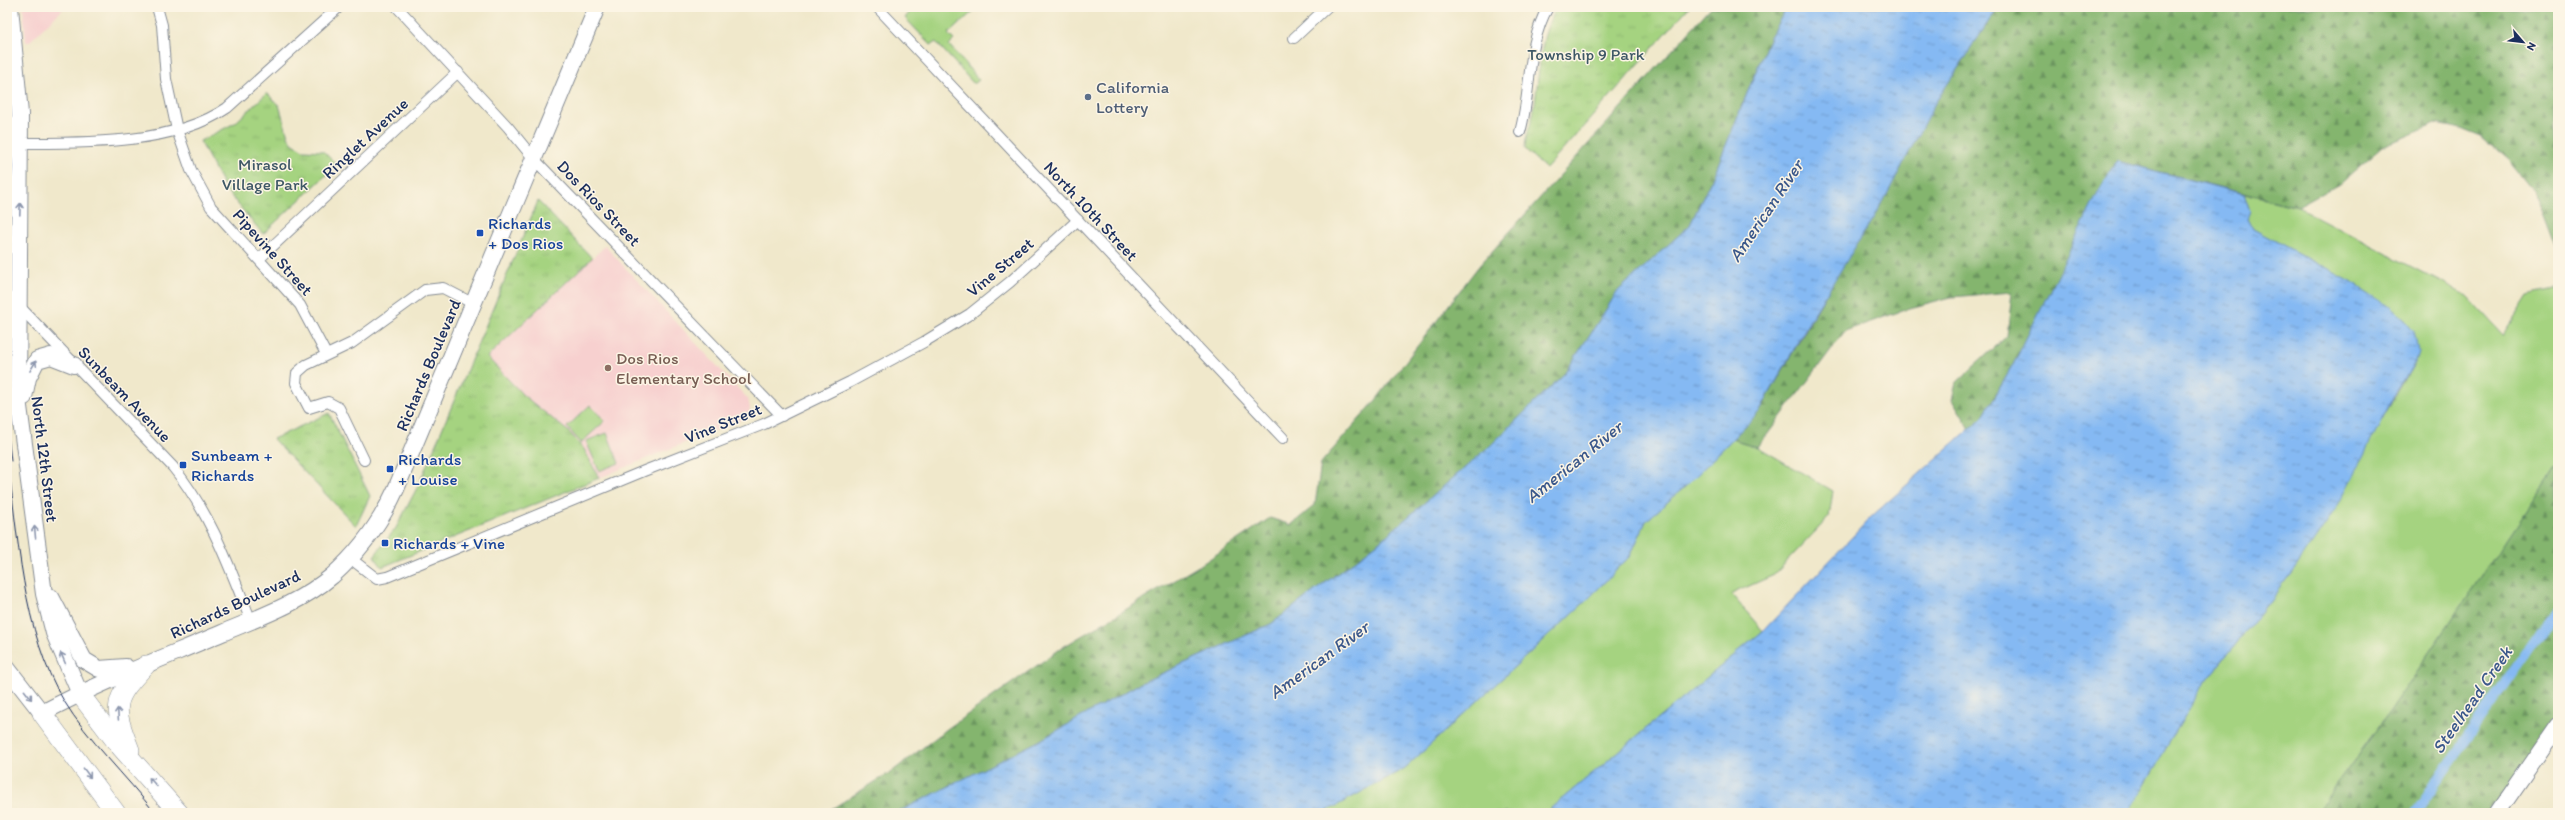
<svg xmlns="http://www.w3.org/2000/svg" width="2565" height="820" font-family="Itim,sans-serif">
<defs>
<pattern id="forest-firs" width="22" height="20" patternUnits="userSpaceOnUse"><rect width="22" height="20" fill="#84b56e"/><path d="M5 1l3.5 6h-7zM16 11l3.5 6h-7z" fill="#6b945e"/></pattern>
<pattern id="park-tufts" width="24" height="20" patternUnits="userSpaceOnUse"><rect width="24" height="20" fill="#a5d380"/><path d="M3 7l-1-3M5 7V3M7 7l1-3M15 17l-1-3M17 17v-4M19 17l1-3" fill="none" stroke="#8db571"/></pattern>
<pattern id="water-ripples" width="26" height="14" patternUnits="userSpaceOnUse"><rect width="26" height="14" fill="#85b9f3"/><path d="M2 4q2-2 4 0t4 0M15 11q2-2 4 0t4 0" fill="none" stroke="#6c97c8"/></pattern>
</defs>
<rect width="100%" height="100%" fill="#fcf5e5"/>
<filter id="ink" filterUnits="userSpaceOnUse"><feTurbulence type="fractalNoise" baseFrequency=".025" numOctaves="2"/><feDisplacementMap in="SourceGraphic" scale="8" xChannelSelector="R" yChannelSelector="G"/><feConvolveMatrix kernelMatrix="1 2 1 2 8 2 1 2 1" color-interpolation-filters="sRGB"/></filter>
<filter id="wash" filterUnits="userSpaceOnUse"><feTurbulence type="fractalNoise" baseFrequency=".012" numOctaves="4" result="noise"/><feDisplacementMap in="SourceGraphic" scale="16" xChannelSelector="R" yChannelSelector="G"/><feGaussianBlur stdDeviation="0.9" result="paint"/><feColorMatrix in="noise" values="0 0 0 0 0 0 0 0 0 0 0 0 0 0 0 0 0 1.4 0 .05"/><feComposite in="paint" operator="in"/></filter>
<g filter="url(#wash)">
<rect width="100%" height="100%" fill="#f0e8cb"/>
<g fill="#f7d0cf">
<polygon points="23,7 65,7 29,42 26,42"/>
<polygon points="605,246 748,399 750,408 748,417 599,478 584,449 569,432 523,395 487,357"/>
</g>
<g fill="#a5d380" stroke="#60816f">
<polygon points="914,7 978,7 948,34 954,40 949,45 979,80 974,84 936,42 931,45 905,18"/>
<polygon points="2244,194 2298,207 2467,296 2503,335 2528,296 2558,289 2558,465 2390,711 2316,813 2128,813 2200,690 2296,567 2414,364 2406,321 2390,307 2351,282 2253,229 2247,218 2250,211"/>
<polygon points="590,405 605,421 581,443 567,427"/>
<polygon points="607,433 619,463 599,471 586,441"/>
<polygon points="1732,439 1758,447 1833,491 1829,517 1774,575 1731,594 1763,631 1545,813 1323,813 1405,768 1589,598 1630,556 1646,521 1688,484"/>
</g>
<g fill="url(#forest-firs)" stroke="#507266">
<polygon points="1711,7 1787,7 1770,37 1716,170 1690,225 1618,291 1565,373 1489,447 1378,543 1271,624 1139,684 1039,741 896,813 825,813 894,770 947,729 1063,647 1202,564 1270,518 1291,525 1315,505 1321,463 1376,400 1478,267"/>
<polygon points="1998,7 2558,7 2558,255 2534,192 2508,160 2481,137 2461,129 2436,124 2383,146 2339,184 2298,207 2117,161 2013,365 1983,417 1970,429 1952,399 1956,383 2007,336 2012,292 1951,297 1910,308 1845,331 1758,447 1732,439 1759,412 1935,103"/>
<polygon points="2558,465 2558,725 2496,813 2316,813 2390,711"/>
</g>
<g fill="url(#park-tufts)" stroke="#60816f">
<path d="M1556,7H1689L1546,169L1525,149C1525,135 1532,123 1534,109C1540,73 1538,40 1556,7Z"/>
<polygon points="267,93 279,105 288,136 292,143 303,150 323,151 337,165 263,234 226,190 200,141 235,123"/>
<polygon points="538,201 592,258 487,357 523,395 569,432 584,449 599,478 382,567 374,556 396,528 419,484"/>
<polygon points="329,413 370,496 356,526 273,439"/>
</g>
<g fill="url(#water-ripples)" stroke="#5074a8">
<polygon points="1787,7 1998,7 1935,103 1883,202 1810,320 1759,412 1688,484 1646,521 1630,556 1589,598 1405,768 1323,813 896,813 1039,741 1139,684 1271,624 1378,543 1489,447 1565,373 1618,291 1690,225 1716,170 1770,37"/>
<polygon points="2117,161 2244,194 2250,211 2247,218 2253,229 2351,282 2390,307 2406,321 2414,331 2418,352 2414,364 2395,394 2337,507 2296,567 2200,690 2128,813 1545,813 1763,631 1872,516 1983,417 2013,365 2098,193"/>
</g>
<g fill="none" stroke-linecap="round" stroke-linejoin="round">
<polyline stroke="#85b9f3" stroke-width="10" points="2415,813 2558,606"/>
</g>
</g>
<g filter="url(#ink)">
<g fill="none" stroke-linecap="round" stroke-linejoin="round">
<defs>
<g id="street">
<polyline points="157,7 162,25 166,79 177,130 191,170 211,207 300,305 326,354"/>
<polyline points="397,7 508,127 534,159 782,416"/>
<polyline points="877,7 1283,438"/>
<polyline points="1294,38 1327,7"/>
<path d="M1520,132C1532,90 1526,46 1548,7"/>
<path d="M20,143C84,143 173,145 227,108L339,7"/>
<polyline points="259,259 458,72"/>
<path d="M18,305L173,467C211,514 229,566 251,621"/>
<polyline points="364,460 339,408 328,402 309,408 296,383 297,373 306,365 352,343 425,290 443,288 474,304"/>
<polyline points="350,558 377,579 387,577 644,471 764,424 850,382 924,342 970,314 1010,282 1078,220"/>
</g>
<g id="primary">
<polyline points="10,7 20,114 18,399 44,594 54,633 80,694"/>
<polyline points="24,397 28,378 37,360 51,356 74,365"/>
<polyline points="51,597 84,660 99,669 126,667"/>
<path d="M7,668L42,713C100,682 161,659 222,633C260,617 300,603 332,576C359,552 381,522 396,489L597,7"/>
<polyline points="2497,813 2558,725"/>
</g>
<g id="highway">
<polyline points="80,694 117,743 179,813"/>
<polyline points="42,713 116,813"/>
<path d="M130,750C112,705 113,700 146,665"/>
</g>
</defs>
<use href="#street" stroke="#868c94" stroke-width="12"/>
<use href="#primary" stroke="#868c94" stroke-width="18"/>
<use href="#highway" stroke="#868c94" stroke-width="20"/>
<use href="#street" stroke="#fff" stroke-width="10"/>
<use href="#primary" stroke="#fff" stroke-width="16"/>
<use href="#highway" stroke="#fff" stroke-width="19"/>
<g stroke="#1b2f5e" stroke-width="1">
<polyline points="7,62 12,167 7,281"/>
<polyline points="7,427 11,461"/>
<path d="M7,455C18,534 22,632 64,701C87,739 127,777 155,813"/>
</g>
</g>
<defs><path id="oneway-shaft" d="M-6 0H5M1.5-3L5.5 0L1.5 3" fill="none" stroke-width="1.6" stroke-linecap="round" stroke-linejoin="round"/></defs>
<g stroke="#8d97ae">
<use href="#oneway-shaft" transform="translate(20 209) rotate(-88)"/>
<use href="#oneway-shaft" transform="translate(33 366) rotate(-59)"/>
<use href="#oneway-shaft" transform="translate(35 532) rotate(-95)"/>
<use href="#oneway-shaft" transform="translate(63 658) rotate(-113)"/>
<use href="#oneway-shaft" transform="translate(28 695) rotate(52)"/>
<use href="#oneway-shaft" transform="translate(118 714) rotate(-94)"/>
<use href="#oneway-shaft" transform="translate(87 773) rotate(53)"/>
<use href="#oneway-shaft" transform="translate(153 782) rotate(-132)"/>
</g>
</g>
<circle fill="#5c6f8a" stroke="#fcf5e5" stroke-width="1.5" cx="1088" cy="97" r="4"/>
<g fill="#1a4fb4" stroke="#fcf5e5" stroke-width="1.5">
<rect x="476" y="229" width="8" height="8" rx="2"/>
<rect x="179" y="461" width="8" height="8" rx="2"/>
<rect x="386" y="465" width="8" height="8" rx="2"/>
<rect x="381" y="539" width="8" height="8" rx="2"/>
</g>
<circle fill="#8d6e63" stroke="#fcf5e5" stroke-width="1.5" cx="608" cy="368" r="4"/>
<g text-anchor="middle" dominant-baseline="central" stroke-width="3" stroke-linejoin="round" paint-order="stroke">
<g font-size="17" fill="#3e5866" stroke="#fcf5e5">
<text x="1586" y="54">Township 9 Park</text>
<text x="265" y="164">Mirasol<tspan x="265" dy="20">Village Park</tspan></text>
</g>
<g font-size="17" fill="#4e5e75" stroke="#fcf5e5" text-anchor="start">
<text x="1096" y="87">California<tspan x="1096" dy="20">Lottery</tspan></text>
</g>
<g font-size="17" fill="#1b2f5e" stroke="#fcf5e5">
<text transform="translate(365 138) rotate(-43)">Ringlet Avenue</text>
<text transform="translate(599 203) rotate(46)">Dos Rios Street</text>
<text transform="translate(1091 211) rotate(47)">North 10th Street</text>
<text transform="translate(273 252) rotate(48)">Pipevine Street</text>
<text transform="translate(1000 267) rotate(-40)">Vine Street</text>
<text transform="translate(428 365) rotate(-67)">Richards Boulevard</text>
<text transform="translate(125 394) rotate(46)">Sunbeam Avenue</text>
<text transform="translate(723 423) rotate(-22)">Vine Street</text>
<text transform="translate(45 459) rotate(83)">North 12th Street</text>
<text transform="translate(235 604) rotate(-25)">Richards Boulevard</text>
</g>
<g font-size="17" fill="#164399" stroke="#fcf5e5" text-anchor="start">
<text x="488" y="223">Richards<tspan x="488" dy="20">+ Dos Rios</tspan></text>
<text x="191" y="455">Sunbeam +<tspan x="191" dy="20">Richards</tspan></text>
<text x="398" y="459">Richards<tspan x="398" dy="20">+ Louise</tspan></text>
<text x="393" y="543">Richards + Vine</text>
</g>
<g font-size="17" fill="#785e54" stroke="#fcf5e5" text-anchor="start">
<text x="616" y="358">Dos Rios<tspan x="616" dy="20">Elementary School</tspan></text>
</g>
<g font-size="18" font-style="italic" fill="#3b588b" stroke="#fcf5e5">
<text transform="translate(1766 211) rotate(-56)">American River</text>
<text transform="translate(1574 462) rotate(-39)">American River</text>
<text transform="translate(1319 660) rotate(-36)">American River</text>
<text transform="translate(2472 700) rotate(-55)">Steelhead Creek</text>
</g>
</g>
<rect width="2565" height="820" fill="none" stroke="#fcf5e5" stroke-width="24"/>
<g transform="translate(2523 42) rotate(118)" stroke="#fcf5e5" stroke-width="3" paint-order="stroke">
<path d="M0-3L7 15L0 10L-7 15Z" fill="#1b2f5e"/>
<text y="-6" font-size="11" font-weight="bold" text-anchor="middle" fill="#1b2f5e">N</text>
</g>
</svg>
